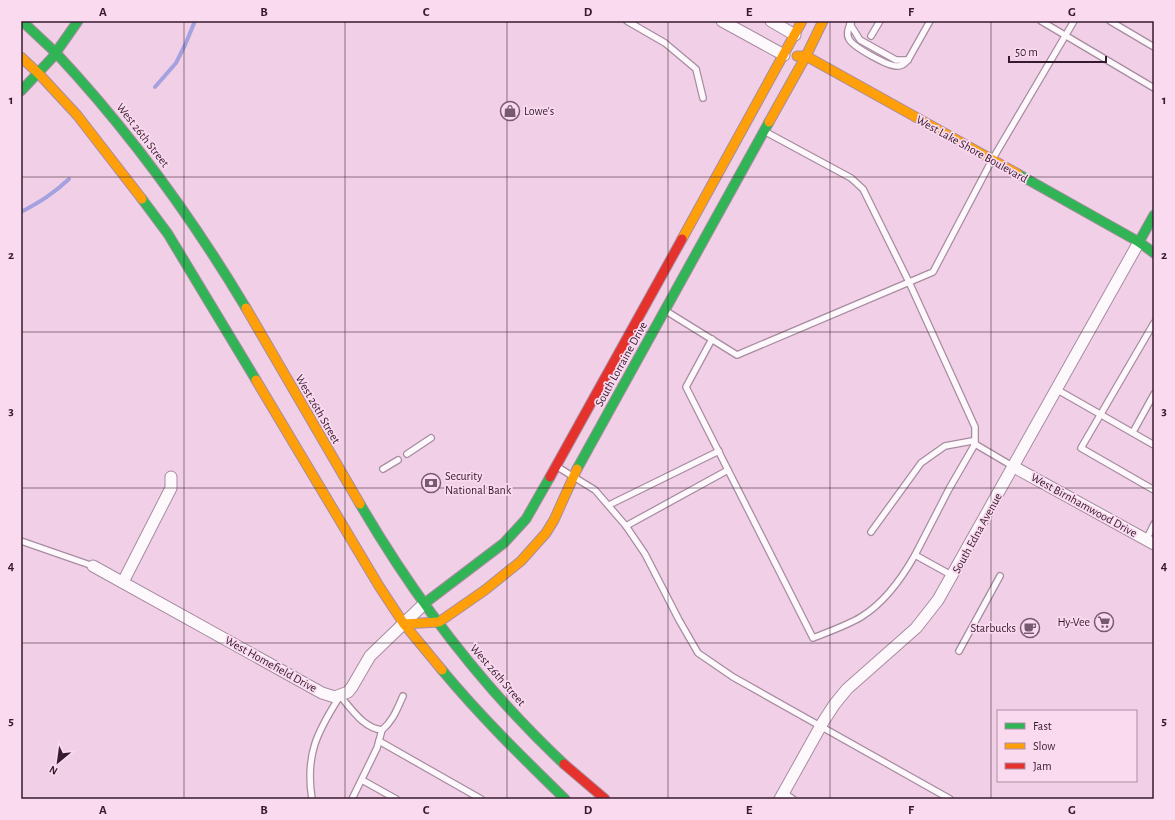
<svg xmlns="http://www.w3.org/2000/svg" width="1175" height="820" font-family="'Alegreya Sans',sans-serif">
<rect width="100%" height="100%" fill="#f1d0e7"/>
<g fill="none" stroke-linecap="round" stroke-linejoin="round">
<g stroke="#a5a1df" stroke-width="4">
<polyline points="155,87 176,63 185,45 195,21"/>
<path d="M21,212C40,202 53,194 69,179"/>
</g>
<defs>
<g id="lane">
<polyline points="627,21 665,43 696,69 703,98"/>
<path d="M852,21C849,26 846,34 849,39C853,47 889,67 898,66C903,66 905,63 908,60L930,21"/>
<polyline points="1041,21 1154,88"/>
<polyline points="1110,21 1154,47"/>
<polyline points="850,24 860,40 896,60 908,60"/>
<polyline points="871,36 880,21"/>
<polyline points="764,131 851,178 863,189 909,282 975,427 975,444"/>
<polyline points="666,311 737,355 933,272 992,160 1074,21"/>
<polyline points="1154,323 1081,448 1154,490"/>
<path d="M712,339L686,387L813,638C828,632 848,625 861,617C884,603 902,578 915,555L953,576"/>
<polyline points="1056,389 1154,445"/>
<polyline points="1133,432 1154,394"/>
<polyline points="407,454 431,438"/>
<polyline points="556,466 595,490 626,526 645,554 679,620 698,653 733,677 950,799"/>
<polyline points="383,469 398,460"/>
<polyline points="609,505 719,451"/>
<polyline points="626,526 728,470"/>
<polyline points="871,532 921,463 945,446 972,441 975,444"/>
<polyline points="1146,540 1154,524"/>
<polyline points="21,541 93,566"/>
<polyline points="915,555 949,489 975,444 1014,467"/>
<polyline points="959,651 1000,576"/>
<polyline points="379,741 481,799"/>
<polyline points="362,780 396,799"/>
<polyline points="784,793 793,799"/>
<path d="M312,799C305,755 317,732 340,696C352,709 363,728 382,730C393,721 397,709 403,696"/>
<polyline points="352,799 377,748 382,730"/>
</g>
<g id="street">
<polyline points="722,21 784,55"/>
<polyline points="771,21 795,35"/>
<polyline points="1014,467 1154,544"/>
<polyline points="93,566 322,693 335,697 348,692 352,687 370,656 425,603"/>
<polyline points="123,582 171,488 171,477"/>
<polyline points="780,799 823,722 834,705 847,689 916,628 938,600 1139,242"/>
</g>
<g id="fast">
<polyline points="22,21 56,53"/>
<path d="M56,53C129,131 191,216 246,308"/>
<polyline points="21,91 52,58 78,21"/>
<polyline points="1018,174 1139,242 1154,253"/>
<polyline points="142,199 168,234 256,380"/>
<polyline points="1139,242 1154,215"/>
<polyline points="577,469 769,122"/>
<path d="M360,504C416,600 483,688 564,764"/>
<polyline points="425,603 504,543 526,519 550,477"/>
<path d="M442,670C480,716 522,757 565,799"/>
</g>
<g id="slow">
<polyline points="797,56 806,56 1018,174"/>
<polyline points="21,57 39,74"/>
<polyline points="39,74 77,115 142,199"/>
<polyline points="769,122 806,56 823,21"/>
<polyline points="682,239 802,21"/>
<polyline points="246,308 360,504"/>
<polyline points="256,380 379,586 404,624 442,670"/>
<polyline points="404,624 439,622 485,590 521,561 546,533 554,520 577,469"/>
</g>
<g id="jam">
<polyline points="550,477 682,239"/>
<polyline points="564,764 605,799"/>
</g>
</defs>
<use href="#lane" stroke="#a78ca0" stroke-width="8"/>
<use href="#street" stroke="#a78ca0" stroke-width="13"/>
<use href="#fast" stroke="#a78ca0" stroke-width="11"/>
<use href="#slow" stroke="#a78ca0" stroke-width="11"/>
<use href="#jam" stroke="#a78ca0" stroke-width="11"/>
<use href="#lane" stroke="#fdf8fb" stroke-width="5.5"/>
<use href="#street" stroke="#fdf8fb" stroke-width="11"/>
<use href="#fast" stroke="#30b455" stroke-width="9"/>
<use href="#slow" stroke="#ff9f0a" stroke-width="9"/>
<use href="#jam" stroke="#e5322d" stroke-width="9"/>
</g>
<path fill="none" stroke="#361a2e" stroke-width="1" stroke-opacity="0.55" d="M184,21V799M345,21V799M507,21V799M668,21V799M830,21V799M991,21V799M21,177H1154M21,332H1154M21,488H1154M21,643H1154"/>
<defs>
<symbol id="shop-ring" viewBox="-11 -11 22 22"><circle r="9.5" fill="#fadaef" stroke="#775a6f" stroke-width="1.5"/><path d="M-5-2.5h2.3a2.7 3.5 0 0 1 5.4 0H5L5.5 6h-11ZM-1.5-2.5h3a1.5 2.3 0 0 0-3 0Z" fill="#775a6f"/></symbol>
<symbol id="bank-ring" viewBox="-11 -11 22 22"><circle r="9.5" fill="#fadaef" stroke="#775a6f" stroke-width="1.5"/><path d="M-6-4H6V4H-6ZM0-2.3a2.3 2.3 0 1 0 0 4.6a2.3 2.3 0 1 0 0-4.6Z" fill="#775a6f"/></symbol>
<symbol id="supermarket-ring" viewBox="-11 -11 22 22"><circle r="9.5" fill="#fadaef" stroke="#775a6f" stroke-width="1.5"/><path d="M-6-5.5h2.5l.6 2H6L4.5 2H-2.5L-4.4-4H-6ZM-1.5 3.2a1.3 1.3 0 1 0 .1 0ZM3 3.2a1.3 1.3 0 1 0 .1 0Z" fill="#775a6f"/></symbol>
<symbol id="cafe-ring" viewBox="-11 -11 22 22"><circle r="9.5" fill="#fadaef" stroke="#775a6f" stroke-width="1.5"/><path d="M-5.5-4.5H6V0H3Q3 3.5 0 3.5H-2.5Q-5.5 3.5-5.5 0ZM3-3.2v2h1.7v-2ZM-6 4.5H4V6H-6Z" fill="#775a6f"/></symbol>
</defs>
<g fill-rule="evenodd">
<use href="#shop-ring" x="499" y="100" width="22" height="22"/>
<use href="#bank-ring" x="420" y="472" width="22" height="22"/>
<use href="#supermarket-ring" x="1093" y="611" width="22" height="22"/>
<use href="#cafe-ring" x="1019" y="617" width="22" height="22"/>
</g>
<g text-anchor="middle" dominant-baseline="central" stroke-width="3.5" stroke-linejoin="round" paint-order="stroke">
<g font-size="12" fill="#361a2e" stroke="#fadaef" text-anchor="start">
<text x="524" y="111">Lowe's</text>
<text x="445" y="476">Security<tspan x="445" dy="14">National Bank</tspan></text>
<text x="1090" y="622" text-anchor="end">Hy-Vee</text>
<text x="1016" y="628" text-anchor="end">Starbucks</text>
</g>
<g font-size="12" fill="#361a2e" stroke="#fadaef">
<text transform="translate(143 135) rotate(52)">West 26th Street</text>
<text transform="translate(972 149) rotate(29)">West Lake Shore Boulevard</text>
<text transform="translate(621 364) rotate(-61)">South Lorraine Drive</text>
<text transform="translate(318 409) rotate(60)">West 26th Street</text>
<text transform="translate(1084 505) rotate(29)">West Birnhamwood Drive</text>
<text transform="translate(977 533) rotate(-61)">South Edna Avenue</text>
<text transform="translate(271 664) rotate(29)">West Homefield Drive</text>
<text transform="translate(498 675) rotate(49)">West 26th Street</text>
</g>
</g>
<rect width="1175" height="820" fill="none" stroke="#fadaef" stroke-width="44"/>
<rect x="997" y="710" width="140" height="72" fill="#fadaef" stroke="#ac8da2"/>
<rect x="1005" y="723" width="20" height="6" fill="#30b455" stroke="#ac8da2"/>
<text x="1033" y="730" font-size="12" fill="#361a2e">Fast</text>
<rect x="1005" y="743" width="20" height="6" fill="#ff9f0a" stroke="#ac8da2"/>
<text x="1033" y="750" font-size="12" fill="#361a2e">Slow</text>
<rect x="1005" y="763" width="20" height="6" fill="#e5322d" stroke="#ac8da2"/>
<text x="1033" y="770" font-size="12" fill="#361a2e">Jam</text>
<g transform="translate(58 762) rotate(209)" stroke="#fadaef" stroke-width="3" paint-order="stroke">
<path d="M0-3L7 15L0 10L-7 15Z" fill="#361a2e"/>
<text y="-6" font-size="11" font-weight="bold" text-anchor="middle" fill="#361a2e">N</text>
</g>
<path d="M1009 56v6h97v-6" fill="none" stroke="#361a2e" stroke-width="2"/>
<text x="1015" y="56" font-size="12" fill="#361a2e" stroke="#fadaef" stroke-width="3" paint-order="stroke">50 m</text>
<rect x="22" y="22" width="1131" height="776" fill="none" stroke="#361a2e" stroke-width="1.5"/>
<g font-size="13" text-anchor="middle" font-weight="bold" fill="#361a2e">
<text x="103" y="16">A</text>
<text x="264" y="16">B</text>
<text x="426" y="16">C</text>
<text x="588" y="16">D</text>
<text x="749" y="16">E</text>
<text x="911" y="16">F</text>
<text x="1072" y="16">G</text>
<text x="11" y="104">1</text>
<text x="1164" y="104">1</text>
<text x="11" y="259">2</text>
<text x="1164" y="259">2</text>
<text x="11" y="415">3</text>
<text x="1164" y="415">3</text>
<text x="11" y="570">4</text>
<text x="1164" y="570">4</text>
<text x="11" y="725">5</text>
<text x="1164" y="725">5</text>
<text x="103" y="814">A</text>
<text x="264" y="814">B</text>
<text x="426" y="814">C</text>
<text x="588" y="814">D</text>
<text x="749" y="814">E</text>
<text x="911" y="814">F</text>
<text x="1072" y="814">G</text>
</g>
</svg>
